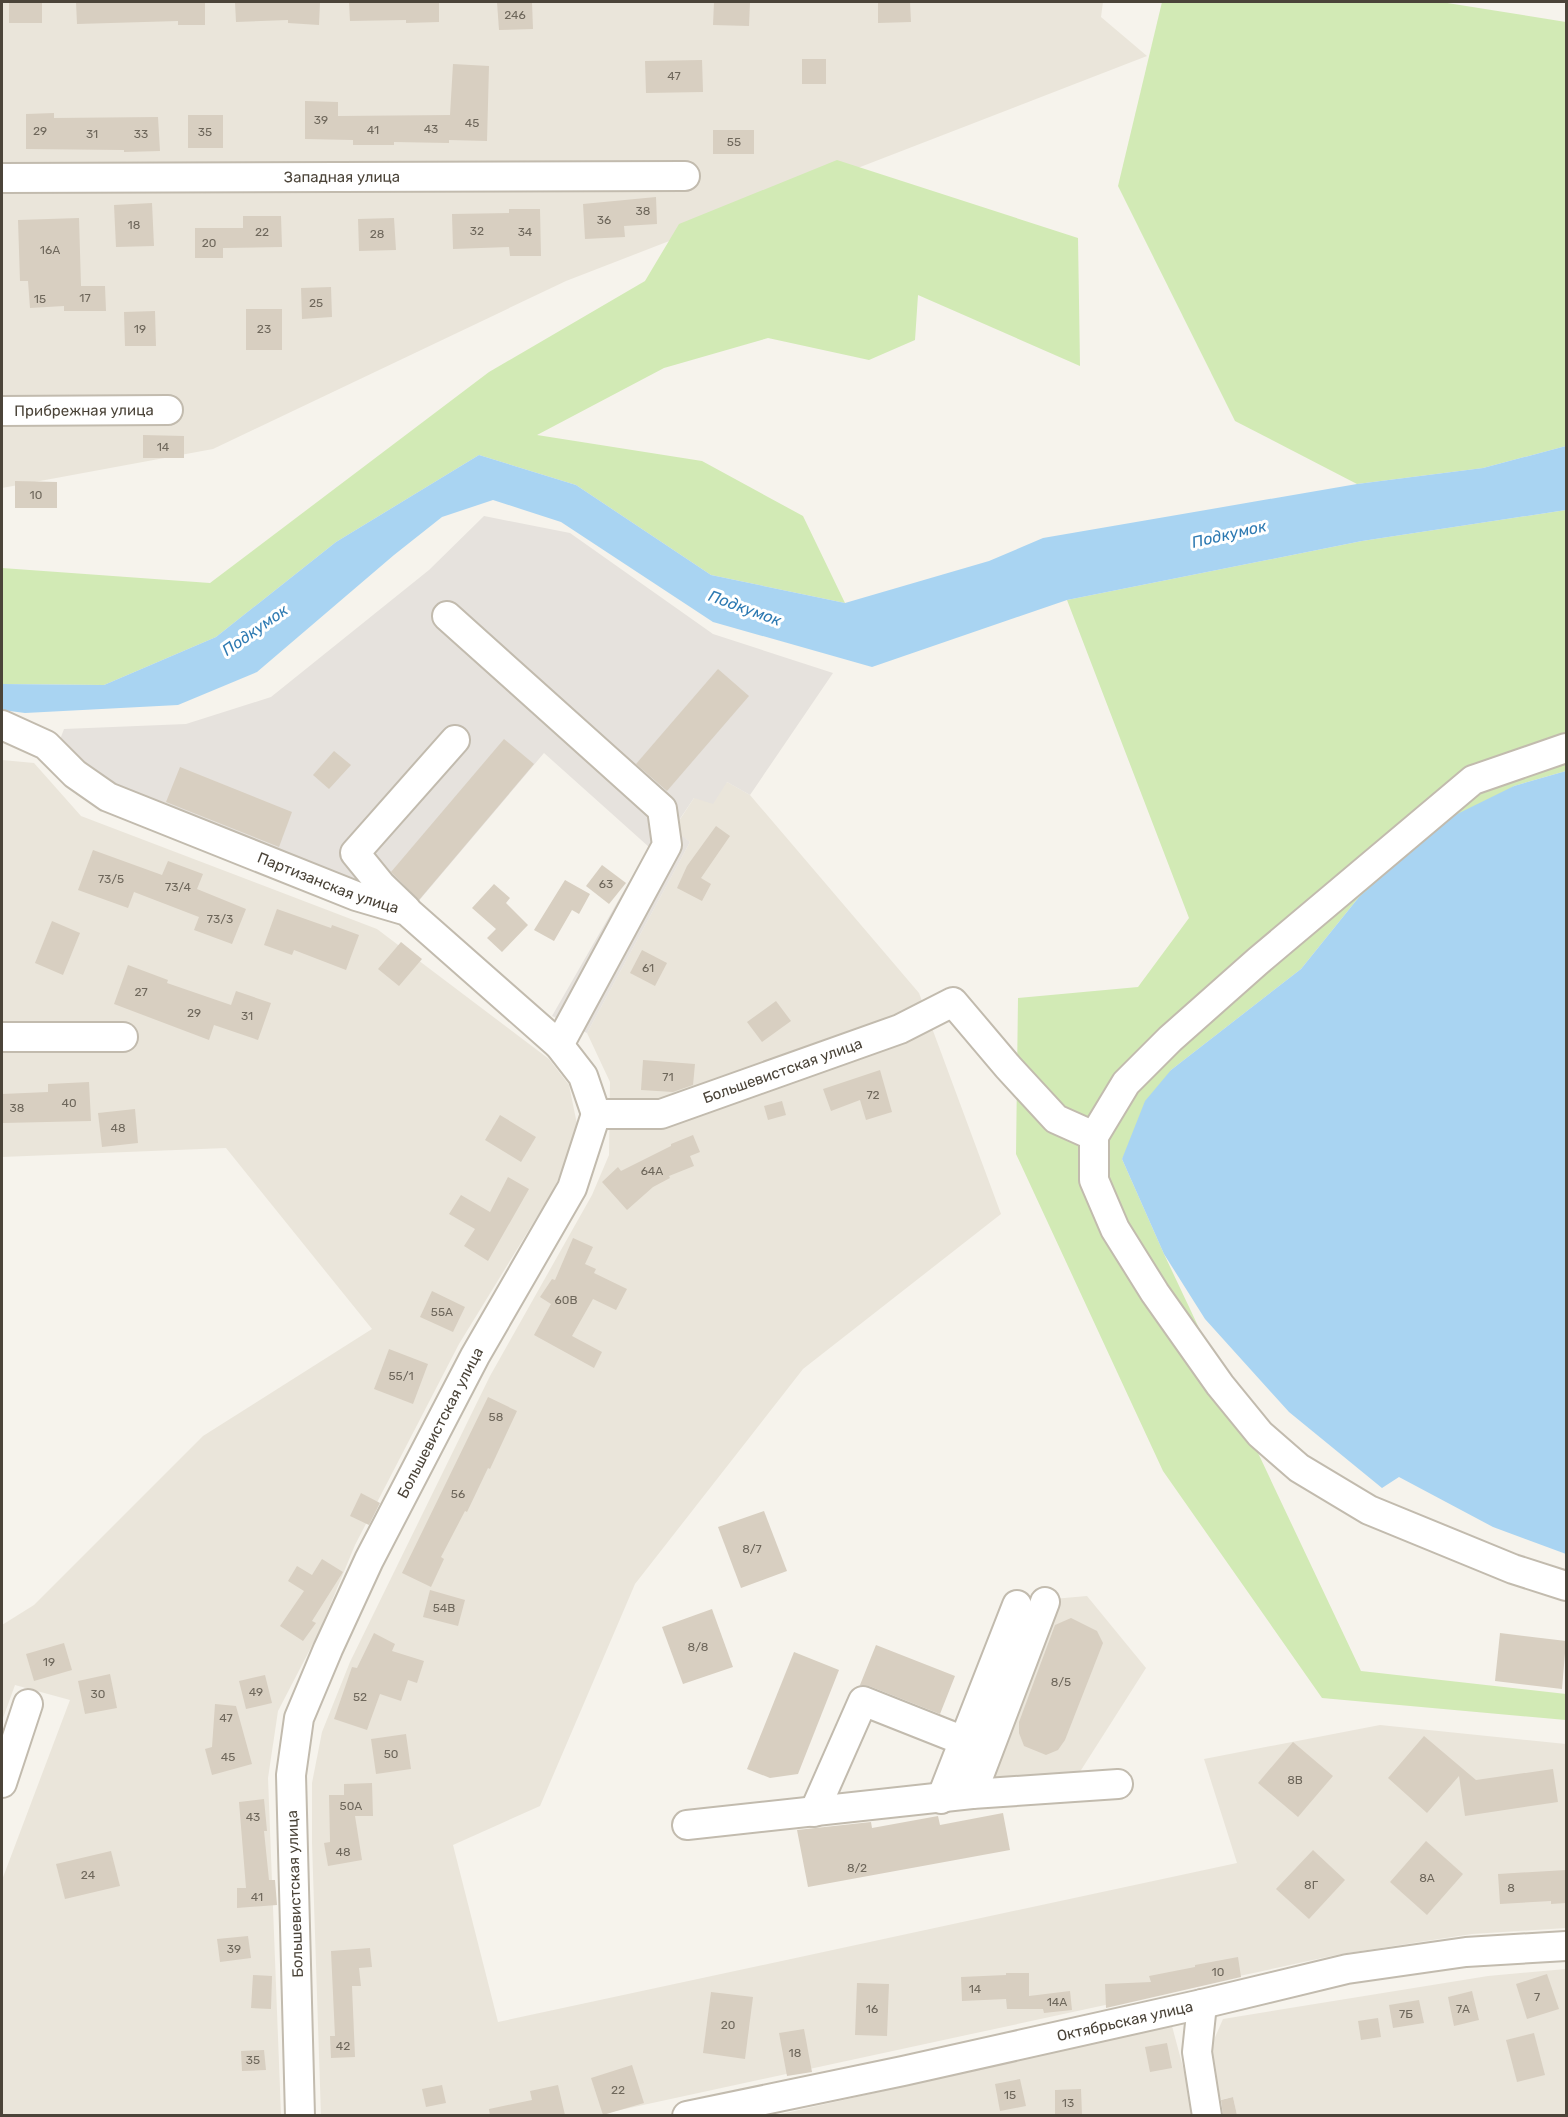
<svg xmlns="http://www.w3.org/2000/svg" width="1568" height="2117" font-family="Rubik,sans-serif">
<rect width="100%" height="100%" fill="#f6f3ec"/>
<g fill="#eae5da">
<polygon points="2,2 1103,2 1101,17 1147,56 566,281 213,449 2,488"/>
<polygon points="2,760 34,763 81,816 377,929 549,1059 569,1085 578,1129 554,1189 459,1344 355,1545 319,1632 278,1711 268,1778 281,2115 2,2115 2,1880 70,1700 15,1685 2,1721 2,1625 34,1605 203,1436 372,1329 226,1148 2,1157"/>
<polygon points="727,782 750,795 919,993 1001,1214 803,1369 635,1584 540,1806 453,1845 498,2022 1237,1863 1204,1759 1380,1725 1566,1744 1566,1928 1472,1934 1341,1954 597,2115 321,2116 312,1843 312,1783 322,1732 350,1662 490,1376 592,1195 609,1155 610,1082 587,1033 690,842 673,830 694,798"/>
<polygon points="1087,1596 1146,1668 1076,1778 928,1792 1007,1603"/>
<polygon points="1566,1969 1566,2115 1237,2115 1233,2097 1211,2102 1209,2051 1223,2019 1488,1976"/>
<polygon points="1172,2026 1196,2116 772,2116"/>
</g>
<polygon fill="#e6e2dd" points="484,516 570,533 713,634 833,673 750,795 727,782 713,804 694,798 673,829 690,842 587,1033 552,1016 649,847 544,753 417,903 363,906 126,806 58,745 64,729 186,724 271,697 429,570"/>
<g fill="#d2eab5">
<polygon points="1162,2 1441,2 1566,22 1566,446 1483,468 1357,484 1235,421 1118,186"/>
<polygon points="837,160 1078,238 1080,366 918,295 915,340 869,360 768,338 664,368 537,435 702,461 803,516 845,603 711,575 576,485 479,455 336,542 216,637 104,685 2,684 2,568 210,583 489,372 645,281 679,224"/>
<polygon points="1566,510 1566,771 1514,786 1359,897 1301,969 1171,1070 1122,1159 1164,1254 1361,1671 1566,1694 1566,1720 1322,1698 1163,1471 1016,1154 1018,998 1138,987 1189,918 1067,600 1362,541"/>
</g>
<g fill="#a9d4f2">
<polygon points="1566,446 1566,510 1362,541 1067,600 872,667 713,622 561,522 493,500 442,517 394,555 257,672 178,705 25,713 2,710 2,684 104,685 216,637 336,542 479,455 576,485 711,575 845,603 989,561 1043,538 1357,484 1483,468"/>
<polygon points="1566,771 1566,1554 1493,1527 1399,1477 1382,1488 1289,1412 1205,1319 1164,1254 1122,1159 1145,1101 1171,1070 1301,969 1359,897 1447,819 1514,786"/>
</g>
<g fill="#d8cfc1">
<rect x="9" y="2" width="33" height="21"/>
<polygon points="76,2 205,2 205,25 178,25 178,21 77,24"/>
<polygon points="235,2 320,2 319,25 288,23 288,20 236,22"/>
<polygon points="349,2 439,2 439,22 406,23 406,20 350,21"/>
<polygon points="497,2 532,2 533,29 499,30"/>
<polygon points="714,2 750,2 749,26 713,25"/>
<polygon points="878,2 910,2 911,22 878,23"/>
<rect x="802" y="59" width="24" height="25"/>
<polygon points="702,60 703,92 646,93 645,61"/>
<polygon points="453,64 489,66 487,141 449,140 449,143 394,142 394,145 353,145 353,140 305,139 305,101 338,102 338,116 450,115"/>
<polygon points="54,113 54,118 158,117 160,151 124,152 124,150 26,149 26,114"/>
<rect x="188" y="115" width="35" height="33"/>
<rect x="713" y="130" width="41" height="24"/>
<polygon points="656,197 657,224 624,226 625,237 585,239 583,204"/>
<polygon points="152,203 154,246 116,247 114,205"/>
<polygon points="509,209 540,209 541,256 510,256 509,247 453,249 452,214 509,213"/>
<polygon points="243,216 281,216 282,247 223,248 223,258 195,258 195,228 243,228"/>
<polygon points="79,218 81,286 105,286 106,311 64,311 64,306 30,308 28,281 20,281 18,220"/>
<polygon points="394,218 396,250 359,251 358,219"/>
<polygon points="331,287 332,317 302,319 301,288"/>
<rect x="246" y="309" width="36" height="41"/>
<polygon points="155,311 156,346 125,346 124,312"/>
<polygon points="143,435 184,436 184,458 143,458"/>
<polygon points="15,481 57,482 57,508 15,508"/>
<polygon points="718,669 749,696 667,791 636,764"/>
<polygon points="504,739 534,764 419,900 391,872"/>
<polygon points="334,751 351,765 329,789 313,775"/>
<polygon points="180,767 292,812 279,847 166,802"/>
<polygon points="716,826 730,836 701,878 711,884 702,901 677,888 687,866"/>
<polygon points="93,850 162,875 168,861 203,874 197,889 246,909 232,944 194,930 199,917 134,892 128,908 78,890"/>
<polygon points="602,865 626,883 609,904 586,886"/>
<polygon points="565,880 590,894 579,914 572,910 554,941 534,930"/>
<polygon points="494,884 510,898 506,903 528,925 502,952 487,938 496,929 472,908"/>
<polygon points="277,909 331,928 332,925 359,935 346,970 294,950 292,955 264,945"/>
<polygon points="52,921 80,933 63,975 35,963"/>
<polygon points="401,942 422,959 399,986 378,969"/>
<polygon points="642,950 667,963 655,986 630,973"/>
<polygon points="128,965 168,980 167,983 231,1005 236,991 271,1003 258,1040 214,1025 209,1040 114,1004"/>
<polygon points="776,1001 791,1021 762,1042 747,1022"/>
<polygon points="643,1060 695,1064 693,1085 673,1092 641,1090"/>
<polygon points="880,1070 892,1112 866,1120 860,1100 831,1111 823,1089"/>
<polygon points="89,1082 91,1121 3,1123 2,1094 48,1092 48,1084"/>
<polygon points="782,1101 786,1115 768,1120 764,1106"/>
<polygon points="135,1109 138,1143 102,1147 98,1113"/>
<polygon points="500,1115 536,1137 521,1162 485,1140"/>
<polygon points="693,1135 700,1152 690,1156 694,1166 669,1176 670,1178 653,1187 627,1210 602,1182 618,1167 621,1171 671,1146 671,1144"/>
<polygon points="508,1177 529,1189 488,1261 464,1246 475,1229 449,1214 461,1195 490,1212"/>
<polygon points="573,1238 593,1247 585,1264 596,1269 594,1273 627,1289 616,1310 593,1299 572,1336 602,1352 594,1368 534,1335 551,1304 540,1297 552,1279 555,1280"/>
<polygon points="432,1291 465,1307 453,1332 420,1317"/>
<polygon points="389,1349 428,1364 413,1404 374,1389"/>
<polygon points="488,1397 517,1411 490,1469 488,1468 467,1512 465,1511 441,1557 444,1559 431,1587 402,1573"/>
<polygon points="361,1493 380,1503 369,1525 350,1516"/>
<polygon points="764,1511 787,1571 741,1588 718,1527"/>
<polygon points="322,1559 343,1572 312,1621 316,1623 303,1641 280,1626 304,1591 288,1581 297,1566 312,1575"/>
<polygon points="430,1590 465,1600 458,1626 423,1617"/>
<polygon points="712,1609 733,1667 683,1684 662,1627"/>
<polygon points="1071,1618 1097,1631 1103,1643 1065,1740 1058,1750 1046,1755 1024,1746 1019,1733 1019,1722 1055,1625"/>
<polygon points="374,1633 395,1644 392,1651 424,1661 417,1683 408,1680 401,1701 380,1694 367,1730 334,1719 352,1667 357,1668"/>
<polygon points="1500,1633 1566,1641 1562,1689 1495,1681"/>
<polygon points="64,1643 72,1670 34,1681 26,1654"/>
<polygon points="876,1645 955,1676 940,1714 869,1686 860,1685"/>
<polygon points="794,1652 839,1670 798,1774 770,1778 747,1769"/>
<polygon points="110,1674 117,1708 85,1714 78,1681"/>
<polygon points="265,1675 272,1703 246,1709 239,1681"/>
<polygon points="215,1704 236,1706 252,1764 212,1775 205,1749 212,1747"/>
<polygon points="406,1734 411,1769 376,1774 371,1739"/>
<polygon points="1424,1736 1476,1780 1553,1769 1558,1802 1465,1816 1459,1776 1427,1813 1388,1778"/>
<polygon points="1293,1742 1333,1776 1298,1817 1258,1783"/>
<polygon points="372,1783 373,1816 355,1816 362,1860 328,1866 324,1843 330,1842 329,1795 344,1795 344,1784"/>
<polygon points="264,1799 267,1831 264,1831 269,1880 275,1880 277,1905 237,1908 237,1888 246,1888 239,1802"/>
<polygon points="1003,1813 1010,1850 808,1887 797,1830 871,1822 872,1828 938,1816 940,1825"/>
<polygon points="1426,1841 1463,1874 1427,1915 1390,1882"/>
<polygon points="1313,1850 1345,1880 1309,1919 1276,1889"/>
<polygon points="111,1851 120,1886 65,1899 56,1864"/>
<polygon points="1566,1870 1566,1903 1551,1904 1551,1901 1500,1904 1498,1874"/>
<polygon points="248,1936 251,1958 220,1962 217,1939"/>
<polygon points="370,1948 372,1967 359,1968 361,1986 352,1986 355,2057 331,2058 330,2036 335,2036 331,1951"/>
<polygon points="1238,1957 1241,1977 1106,2008 1105,1984 1151,1982 1149,1976 1195,1967 1195,1965"/>
<polygon points="1006,1973 1029,1973 1029,1996 1070,1991 1072,2010 1044,2013 1043,2009 1007,2009 1006,1999 962,2001 961,1977 1006,1975"/>
<polygon points="1547,1974 1559,2009 1527,2019 1516,1984"/>
<polygon points="253,1975 272,1976 271,2009 251,2008"/>
<polygon points="857,1983 889,1984 887,2036 855,2035"/>
<polygon points="1472,1991 1479,2020 1454,2026 1448,1997"/>
<polygon points="711,1992 753,1997 745,2059 703,2053"/>
<polygon points="1419,2000 1424,2023 1393,2028 1389,2005"/>
<polygon points="1378,2018 1381,2037 1361,2040 1358,2021"/>
<polygon points="804,2029 812,2072 787,2076 779,2033"/>
<polygon points="1534,2033 1545,2075 1517,2082 1506,2040"/>
<polygon points="1167,2043 1172,2068 1150,2072 1145,2047"/>
<polygon points="264,2050 266,2070 242,2071 241,2051"/>
<polygon points="632,2065 644,2103 603,2115 591,2078"/>
<polygon points="1020,2079 1026,2106 1000,2111 995,2084"/>
<polygon points="442,2085 446,2103 426,2107 422,2089"/>
<polygon points="558,2085 565,2115 490,2115 489,2109 532,2100 530,2091"/>
<polygon points="1081,2089 1082,2115 1055,2115 1055,2090"/>
<polygon points="1233,2097 1237,2115 1223,2115 1221,2100"/>
</g>
<g fill="none" stroke-linecap="round" stroke-linejoin="round">
<defs>
<g id="minor">
<path id="s1" d="M2,178L685,176"/>
<path id="s2" d="M2,411L168,410"/>
<polyline points="447,616 662,809 667,845 559,1045"/>
<path id="s3" d="M2,725L46,745L75,774L108,797L356,896L407,911L559,1045L583,1076L596,1114"/>
<polyline points="1566,748 1473,780 1258,961 1170,1039 1126,1083 1094,1136 1094,1180 1115,1229 1155,1293 1220,1385 1260,1434 1299,1468 1369,1510 1513,1569 1566,1586"/>
<polyline points="406,909 381,885 355,853 455,740"/>
<polyline points="2,1037 123,1037"/>
<path id="s4" d="M596,1114H661L900,1029L953,1002L1008,1067L1056,1119L1094,1136"/>
<polyline points="2,1783 28,1704"/>
<polyline points="972,1794 1045,1602"/>
<polyline points="941,1799 1017,1605"/>
<polyline points="814,1812 863,1701 964,1741"/>
<polyline points="687,1825 972,1794 1118,1784"/>
<polyline points="1202,2004 1197,2052 1207,2116"/>
<path id="s5" d="M300,2116L291,1775L299,1718L328,1649L369,1560L475,1356L572,1188L596,1114"/>
<path id="s6" d="M687,2116L903,2071L1202,2004L1347,1969L1466,1952L1566,1946"/>
</g>
</defs>
<use href="#minor" stroke="#c2bbae" stroke-width="32"/>
<use href="#minor" stroke="#fff" stroke-width="28"/>
</g>
<g text-anchor="middle" dominant-baseline="central" stroke-width="6" stroke-linejoin="round" paint-order="stroke">
<g font-size="12" fill="#6e675b">
<text x="515" y="15">246</text>
<text x="674" y="76">47</text>
<text x="321" y="120">39</text>
<text x="472" y="123">45</text>
<text x="431" y="129">43</text>
<text x="373" y="130">41</text>
<text x="40" y="131">29</text>
<text x="205" y="132">35</text>
<text x="92" y="134">31</text>
<text x="141" y="134">33</text>
<text x="734" y="142">55</text>
<text x="643" y="211">38</text>
<text x="604" y="220">36</text>
<text x="134" y="225">18</text>
<text x="477" y="231">32</text>
<text x="262" y="232">22</text>
<text x="525" y="232">34</text>
<text x="377" y="234">28</text>
<text x="209" y="243">20</text>
<text x="50" y="250">16А</text>
<text x="85" y="298">17</text>
<text x="40" y="299">15</text>
<text x="316" y="303">25</text>
<text x="140" y="329">19</text>
<text x="264" y="329">23</text>
<text x="163" y="447">14</text>
<text x="36" y="495">10</text>
<text x="111" y="879">73/5</text>
<text x="606" y="884">63</text>
<text x="178" y="887">73/4</text>
<text x="220" y="919">73/3</text>
<text x="648" y="968">61</text>
<text x="141" y="992">27</text>
<text x="194" y="1013">29</text>
<text x="247" y="1016">31</text>
<text x="668" y="1077">71</text>
<text x="873" y="1095">72</text>
<text x="69" y="1103">40</text>
<text x="17" y="1108">38</text>
<text x="118" y="1128">48</text>
<text x="652" y="1171">64А</text>
<text x="566" y="1300">60В</text>
<text x="442" y="1312">55А</text>
<text x="401" y="1376">55/1</text>
<text x="496" y="1417">58</text>
<text x="458" y="1494">56</text>
<text x="752" y="1549">8/7</text>
<text x="444" y="1608">54В</text>
<text x="698" y="1647">8/8</text>
<text x="49" y="1662">19</text>
<text x="1061" y="1682">8/5</text>
<text x="256" y="1692">49</text>
<text x="98" y="1694">30</text>
<text x="360" y="1697">52</text>
<text x="226" y="1718">47</text>
<text x="391" y="1754">50</text>
<text x="228" y="1757">45</text>
<text x="1295" y="1780">8В</text>
<text x="351" y="1806">50А</text>
<text x="253" y="1817">43</text>
<text x="343" y="1852">48</text>
<text x="857" y="1868">8/2</text>
<text x="88" y="1875">24</text>
<text x="1427" y="1878">8А</text>
<text x="1311" y="1885">8Г</text>
<text x="1511" y="1888">8</text>
<text x="257" y="1897">41</text>
<text x="234" y="1949">39</text>
<text x="1218" y="1972">10</text>
<text x="975" y="1989">14</text>
<text x="1537" y="1997">7</text>
<text x="1057" y="2002">14А</text>
<text x="872" y="2009">16</text>
<text x="1463" y="2009">7А</text>
<text x="1406" y="2014">7Б</text>
<text x="728" y="2025">20</text>
<text x="343" y="2046">42</text>
<text x="795" y="2053">18</text>
<text x="253" y="2060">35</text>
<text x="618" y="2090">22</text>
<text x="1010" y="2095">15</text>
<text x="1068" y="2103">13</text>
</g>
<g font-size="15" fill="#4b4439" stroke="#fff">
<text stroke="none"><textPath href="#s1" startOffset="340">Западная улица</textPath></text>
<text stroke="none"><textPath href="#s2" startOffset="82">Прибрежная улица</textPath></text>
<text stroke="none"><textPath href="#s3" startOffset="366">Партизанская улица</textPath></text>
<text stroke="none"><textPath href="#s4" startOffset="194">Большевистская улица</textPath></text>
<text stroke="none"><textPath href="#s5" startOffset="726">Большевистская улица</textPath></text>
<text transform="translate(295 1894) rotate(-92)">Большевистская улица</text>
<text stroke="none"><textPath href="#s6" startOffset="448">Октябрьская улица</textPath></text>
</g>
<g font-size="16" font-style="italic" fill="#2e7ab2" stroke="#fff">
<text transform="translate(1229 534) rotate(-13)">Подкумок</text>
<text transform="translate(745 608) rotate(20)">Подкумок</text>
<text transform="translate(255 630) rotate(-35)">Подкумок</text>
</g>
</g>
<rect width="1568" height="2117" fill="none" stroke="#4b4439" stroke-width="6"/>
</svg>
